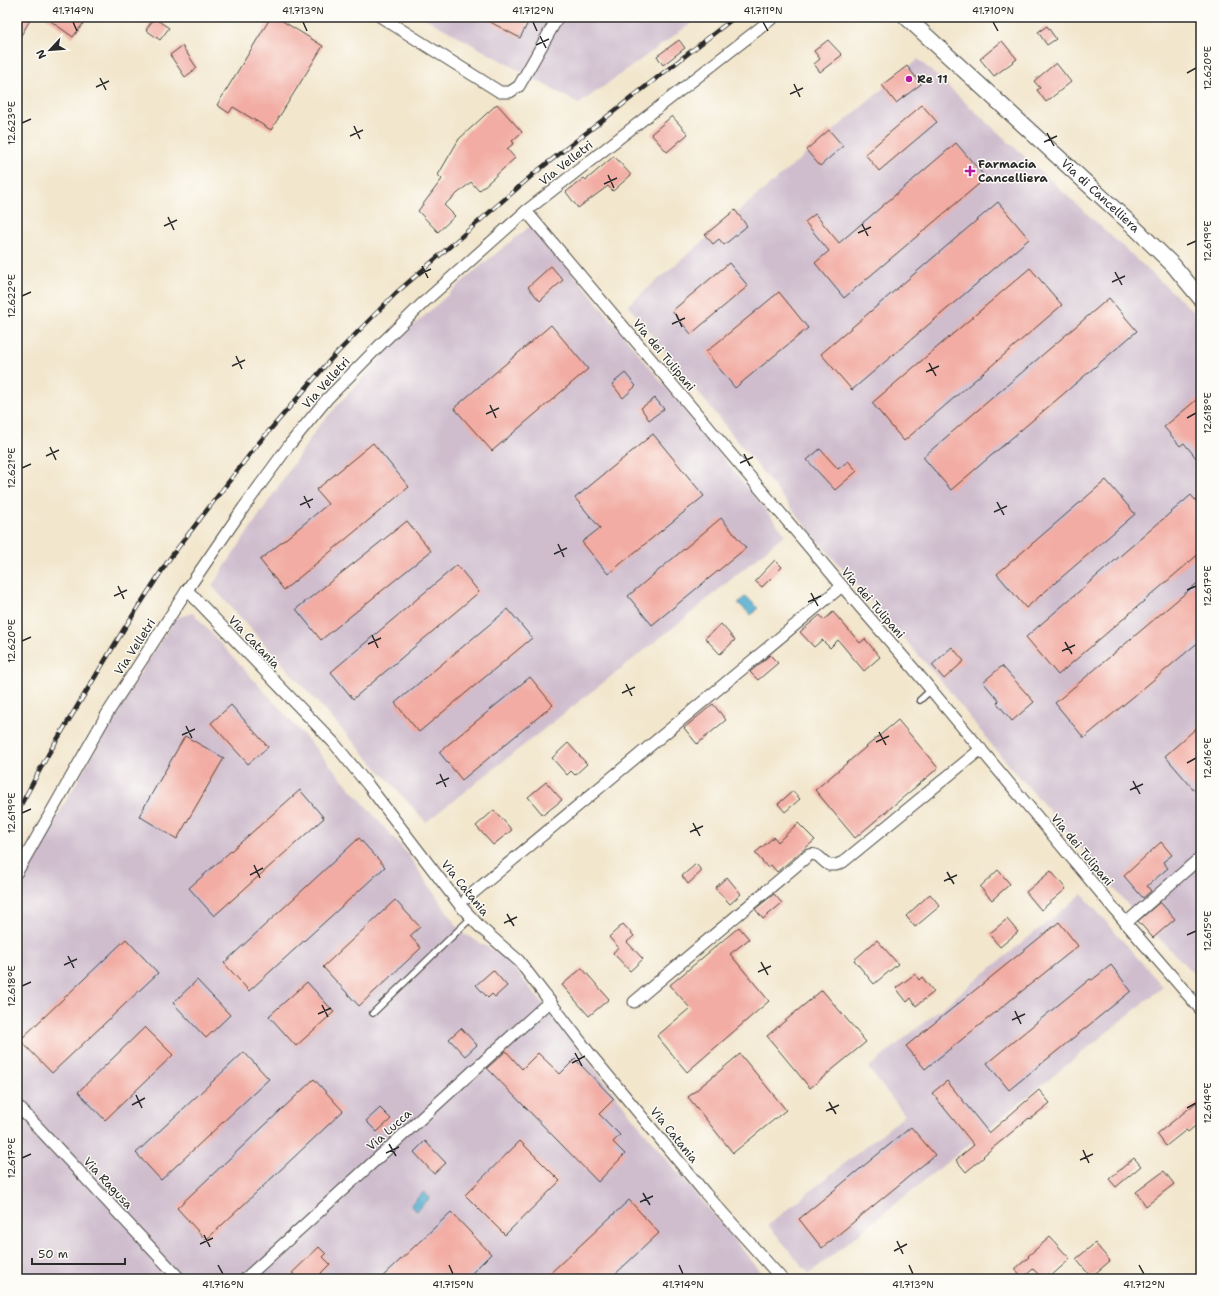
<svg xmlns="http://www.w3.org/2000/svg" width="1218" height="1296" font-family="'Shantell Sans',sans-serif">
<rect width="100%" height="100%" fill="#fdfcf7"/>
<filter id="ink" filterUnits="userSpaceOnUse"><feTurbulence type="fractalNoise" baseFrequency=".025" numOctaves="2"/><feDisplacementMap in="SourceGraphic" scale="8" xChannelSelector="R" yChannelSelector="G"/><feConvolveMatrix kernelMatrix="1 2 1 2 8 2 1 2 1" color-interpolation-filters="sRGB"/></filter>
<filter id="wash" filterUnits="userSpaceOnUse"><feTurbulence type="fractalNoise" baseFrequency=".012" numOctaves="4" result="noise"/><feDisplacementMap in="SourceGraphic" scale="16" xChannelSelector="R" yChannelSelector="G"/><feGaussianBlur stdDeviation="0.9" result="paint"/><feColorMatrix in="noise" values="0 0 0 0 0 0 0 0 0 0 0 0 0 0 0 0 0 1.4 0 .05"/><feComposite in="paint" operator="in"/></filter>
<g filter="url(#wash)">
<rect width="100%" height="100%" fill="#f2e6cc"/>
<g fill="#cfbdce">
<polygon points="423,17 700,17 579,104"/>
<polygon points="918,59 1193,311 1201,326 1201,981 1137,916 1053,815 994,748 942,682 817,540 628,305"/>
<polygon points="533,224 785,534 684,619 426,822 212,586 318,427 395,342 478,268"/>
<polygon points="193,613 302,733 406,852 461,932 506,958 659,1150 767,1279 17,1279 17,891 62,808 125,698 175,618"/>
<polygon points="1082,894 1163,987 809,1274 768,1225 905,1115 868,1068"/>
</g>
<g fill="#4faacd" stroke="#3d6a7c">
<polygon points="746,596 758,608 751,615 738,603"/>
<polygon points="535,1020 541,1026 530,1036 524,1030"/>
<polygon points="424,1192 430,1198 416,1211 410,1205"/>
</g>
<g id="blocks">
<g fill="#f2aca3">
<polygon points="17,17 32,17 17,42"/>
<polygon points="45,17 88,17 73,37"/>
<polygon points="271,17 276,17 323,46 271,130 233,107 229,113 217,105"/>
<polygon points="481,17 531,17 520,38"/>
<polygon points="154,18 169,28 160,40 146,30"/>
<polygon points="1047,26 1056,39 1047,45 1038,32"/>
<polygon points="679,40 685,48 663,65 657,56"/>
<polygon points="828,40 842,55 820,72 814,64 820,59 814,51"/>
<polygon points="1002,41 1017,59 994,76 980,59"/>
<polygon points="182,46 197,68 185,77 170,55"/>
<polygon points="1056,63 1071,82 1046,102 1037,90 1040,88 1034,81"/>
<polygon points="907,66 921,84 896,103 882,85"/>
<polygon points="497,104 522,132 512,141 514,143 507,149 515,158 479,191 471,182 444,205 455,216 438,232 418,211 442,179 438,175 459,139"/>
<polygon points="922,105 937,122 879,171 865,154"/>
<polygon points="672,116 688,134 667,152 651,134"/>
<polygon points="829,130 843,146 820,166 806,150"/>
<polygon points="956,143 986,178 844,298 815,263 829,251 805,222 815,214 839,243"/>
<polygon points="614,156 631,175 613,191 608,186 578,208 566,192 584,178 586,180"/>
<polygon points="998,202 1029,239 852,390 821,354"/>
<polygon points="735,210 747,226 724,245 719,239 713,244 705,235"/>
<polygon points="729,263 748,286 691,334 672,311"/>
<polygon points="551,266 563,280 540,301 528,287"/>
<polygon points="1030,268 1062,305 904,441 872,403"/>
<polygon points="779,292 808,328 735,388 706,352"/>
<polygon points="1109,298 1137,331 951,490 923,457"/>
<polygon points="551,325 588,369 492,451 454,408"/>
<polygon points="625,373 636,386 623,398 612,384"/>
<polygon points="1201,396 1201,464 1184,443 1180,446 1164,427"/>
<polygon points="655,398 664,409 649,420 641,408"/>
<polygon points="653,434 704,496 608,574 582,542 600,528 575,498"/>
<polygon points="373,443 409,487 284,590 260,560 328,504 316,490"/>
<polygon points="820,449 838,469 848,461 857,471 835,490 807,460"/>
<polygon points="1106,480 1135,514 1026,608 997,574"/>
<polygon points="1191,495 1201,507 1201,552 1058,675 1026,637"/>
<polygon points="721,518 746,548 652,625 628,596"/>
<polygon points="407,521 431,551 321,640 296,609"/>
<polygon points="775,560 782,567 762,587 755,581"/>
<polygon points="457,565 479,592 353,699 331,672"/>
<polygon points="1201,580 1201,640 1084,738 1055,703"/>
<polygon points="508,609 532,638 419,732 395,703"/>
<polygon points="833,612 860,643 865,639 880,657 864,671 838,640 830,648 822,640 814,647 800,632 820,615 824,620"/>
<polygon points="721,624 735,640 720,654 705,638"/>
<polygon points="952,647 964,661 944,679 932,665"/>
<polygon points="770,655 778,663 758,680 750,672"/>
<polygon points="1002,666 1034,702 1012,721 997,703 999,701 983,682"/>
<polygon points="530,677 553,705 462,780 439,752"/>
<polygon points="713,704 726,720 697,744 684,728"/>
<polygon points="231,705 268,747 248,764 211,723"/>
<polygon points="898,720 938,768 855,838 815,790"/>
<polygon points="1201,724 1201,798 1165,756"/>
<polygon points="185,736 224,758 177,839 139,816"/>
<polygon points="568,743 587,764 575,775 571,771 567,775 552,758"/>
<polygon points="546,782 562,800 543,815 528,797"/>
<polygon points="300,790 324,818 214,916 189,888"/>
<polygon points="793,791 800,799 785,812 778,804"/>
<polygon points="494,810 512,830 493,845 476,826"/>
<polygon points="798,823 815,840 777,872 771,865 768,868 755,853 774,837 778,842"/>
<polygon points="359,838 385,867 249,991 224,963"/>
<polygon points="1161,842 1172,855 1163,862 1168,868 1147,886 1151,891 1143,898 1124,876"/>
<polygon points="696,864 702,871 688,884 682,876"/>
<polygon points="998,870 1010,884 992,900 980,887"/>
<polygon points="1051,871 1066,889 1041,910 1026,892"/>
<polygon points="727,877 741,894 730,904 715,888"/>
<polygon points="774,894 782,903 763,919 755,909"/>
<polygon points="930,894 940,906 915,927 906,916"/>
<polygon points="395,900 420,927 410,936 421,948 359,1006 323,967"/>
<polygon points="1160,902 1175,919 1153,938 1138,921"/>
<polygon points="1007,919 1018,932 1000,947 989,934"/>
<polygon points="1059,922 1078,946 925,1069 906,1046"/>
<polygon points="623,924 634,936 627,942 643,959 630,971 613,953 618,947 609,937"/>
<polygon points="739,927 749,939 730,954 769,1001 687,1072 657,1036 690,1008 670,985"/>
<polygon points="126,939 158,973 52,1073 20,1040"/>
<polygon points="877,940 898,964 874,984 854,960"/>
<polygon points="1111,965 1131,991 1009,1090 987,1063 1090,979 1092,980"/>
<polygon points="582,968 609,999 589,1016 562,985"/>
<polygon points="493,970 507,986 495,997 492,994 488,998 476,985"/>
<polygon points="915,974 919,980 922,977 934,992 916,1006 911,998 907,1002 896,988"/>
<polygon points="197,980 230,1015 206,1038 173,1003"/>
<polygon points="307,982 334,1012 296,1046 269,1016"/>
<polygon points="822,990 866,1042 810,1088 767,1036"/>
<polygon points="145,1027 173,1055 105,1120 78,1092"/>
<polygon points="461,1028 477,1045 465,1056 449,1039"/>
<polygon points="506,1051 522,1069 538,1053 560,1074 575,1059 614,1099 599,1114 620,1135 613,1142 625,1154 598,1182 487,1068"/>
<polygon points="244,1052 269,1079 161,1180 136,1153"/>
<polygon points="740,1054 786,1110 733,1153 688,1097"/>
<polygon points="314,1079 343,1111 206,1240 177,1208"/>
<polygon points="947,1081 989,1133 1039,1090 1050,1103 1030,1119 1029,1118 983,1156 984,1157 966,1172 956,1160 974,1145 932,1093"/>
<polygon points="1197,1102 1201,1108 1201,1121 1188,1132 1186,1130 1166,1146 1157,1134"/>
<polygon points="380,1108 391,1119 377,1132 366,1121"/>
<polygon points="911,1127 935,1155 822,1248 799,1219"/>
<polygon points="425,1141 446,1163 434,1174 414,1152"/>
<polygon points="520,1141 560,1181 505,1235 465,1195"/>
<polygon points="1134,1158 1141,1166 1116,1187 1109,1179"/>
<polygon points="1164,1171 1174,1184 1146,1206 1136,1192"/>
<polygon points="629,1200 659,1233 610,1279 544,1279"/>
<polygon points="451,1212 491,1254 466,1279 380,1279"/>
<polygon points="1050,1237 1070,1259 1051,1276 1049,1274 1043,1279 1033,1269 1023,1278 1015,1269 1029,1257 1028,1256"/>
<polygon points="1095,1243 1110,1261 1091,1277 1076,1259"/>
<polygon points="319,1247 326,1254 323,1257 330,1264 321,1273 326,1279 299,1279 292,1273"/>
</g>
</g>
</g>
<g filter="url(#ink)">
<use href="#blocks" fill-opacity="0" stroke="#494743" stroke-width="1"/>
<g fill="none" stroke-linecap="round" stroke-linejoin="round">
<defs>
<g id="lane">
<polyline points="920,700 931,690"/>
<polyline points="373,1013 471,918"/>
</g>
<g id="street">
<polyline points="381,17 500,92 510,92 519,86 558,17"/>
<polyline points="526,211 842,586 912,667 1126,923 1201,1010"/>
<polyline points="187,590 333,742 368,785 459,904 480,927 519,961 590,1054 705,1193 782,1279"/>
<polyline points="17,872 107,714 187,590 244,507 290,444 327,399 382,343 423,303 526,211 774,17"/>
<polyline points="467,898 842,586"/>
<polyline points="1126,923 1201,857"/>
<path d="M634,1002L809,855C819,852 821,861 829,865H836L843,862L981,749"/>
<polyline points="17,1105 180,1279"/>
<polyline points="245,1279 550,1001"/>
</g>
<g id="secondary">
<path id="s1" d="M906,17L1131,224L1173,265L1201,299"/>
</g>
</defs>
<use href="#lane" stroke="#494743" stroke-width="8"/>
<use href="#street" stroke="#494743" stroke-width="13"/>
<use href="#secondary" stroke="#494743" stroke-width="17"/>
<use href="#lane" stroke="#fff" stroke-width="5.5"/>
<use href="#street" stroke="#fff" stroke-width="11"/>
<use href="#secondary" stroke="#fff" stroke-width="15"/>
<defs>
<polyline id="rail" points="17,812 49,753 124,629 170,558 257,445 331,359 396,293 536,172 735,17"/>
</defs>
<use href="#rail" stroke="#2b2b2b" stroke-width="4.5"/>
<use href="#rail" stroke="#fdfcf7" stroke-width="3" stroke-dasharray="9" stroke-linecap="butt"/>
</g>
</g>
<path fill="none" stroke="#2b2b2b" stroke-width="1.5" d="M73,22L77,31M303,22L307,31M533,22L537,31M763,22L768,31M993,22L998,31M540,36L546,48M536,45L549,39M1187,73L1196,68M100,78L106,90M794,84L800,97M96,87L109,81M790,94L803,88M22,123L31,119M354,126L360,139M1047,133L1054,146M350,136L363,130M1044,142L1057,136M608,175L614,188M604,184L617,178M168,217L174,230M862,224L868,236M164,226L177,220M858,233L871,227M1187,245L1196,241M422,266L428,278M1115,272L1122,285M418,275L431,269M1112,282L1125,276M22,296L31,292M676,314L682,327M672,324L685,318M236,356L242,369M929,363L936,376M232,366L245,360M926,372L939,366M490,405L496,418M486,414L499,408M1187,418L1196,413M50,447L56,460M744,454L750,466M46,456L59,450M740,463L753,457M22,468L31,464M304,496L310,508M997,502L1004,515M300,505L313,499M994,512L1007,506M558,544L564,557M554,554L567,548M118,586L124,599M1187,590L1196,586M811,593L818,606M114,596L127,590M808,602L821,596M372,635L378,648M22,641L31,637M1065,642L1072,654M368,644L381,638M1062,651L1075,645M626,684L632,696M622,693L635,687M186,726L192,738M879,732L886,745M182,735L195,729M876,742L889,736M1187,763L1196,758M440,774L446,787M1133,781L1140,794M436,784L449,778M1130,790L1143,784M22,813L31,809M693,823L700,836M690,832L703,826M254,865L260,878M947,872L954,884M250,875L263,868M944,881L957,875M507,914L514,926M504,923L517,917M1187,935L1196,931M68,956L74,968M761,962L768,975M64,965L77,959M758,972L771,966M22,986L31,982M322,1005L328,1017M1015,1011L1021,1024M318,1014L331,1008M1012,1020L1025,1014M575,1053L582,1066M572,1063L585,1056M136,1095L142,1108M829,1102L836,1114M132,1105L145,1098M1187,1108L1196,1103M826,1111L839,1105M389,1144L396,1156M1083,1150L1089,1163M386,1153L399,1147M22,1158L31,1154M1080,1160L1093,1154M643,1193L650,1205M640,1202L653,1196M204,1235L210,1247M897,1241L903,1254M200,1244L213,1238M894,1251L907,1244M218,1265L223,1274M449,1265L453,1274M679,1265L683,1274M909,1265L913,1274M1139,1265L1144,1274"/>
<g fill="#b5179e" stroke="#fdfcf7" stroke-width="1.5">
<circle cx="909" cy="79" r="4"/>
<path d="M968 165h4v4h4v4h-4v4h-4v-4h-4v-4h4z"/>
</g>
<g text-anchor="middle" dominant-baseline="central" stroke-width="3" stroke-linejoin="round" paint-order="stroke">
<g font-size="12" font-weight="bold" fill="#2b2b2b" stroke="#fdfcf7" text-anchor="start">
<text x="917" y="79">Re 11</text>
<text x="978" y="164">Farmacia<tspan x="978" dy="14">Cancelliera</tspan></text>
</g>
<g font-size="12" fill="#2b2b2b" stroke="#fdfcf7">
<text transform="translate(566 163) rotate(-38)">Via Velletri</text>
<text stroke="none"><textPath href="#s1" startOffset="264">Via di Cancelliera</textPath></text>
<text transform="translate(664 355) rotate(50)">Via dei Tulipani</text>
<text transform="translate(326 383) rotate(-48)">Via Velletri</text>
<text transform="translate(873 603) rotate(49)">Via dei Tulipani</text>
<text transform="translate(254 642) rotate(46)">Via Catania</text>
<text transform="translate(135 647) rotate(-57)">Via Velletri</text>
<text transform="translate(1082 850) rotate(50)">Via dei Tulipani</text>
<text transform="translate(465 888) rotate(51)">Via Catania</text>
<text transform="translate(389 1130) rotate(-42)">Via Lucca</text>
<text transform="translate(674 1135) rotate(51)">Via Catania</text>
<text transform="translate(108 1183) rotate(47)">Via Ragusa</text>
</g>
</g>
<rect width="1218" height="1296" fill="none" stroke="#fdfcf7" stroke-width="44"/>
<g transform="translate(50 50) rotate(244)" stroke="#fdfcf7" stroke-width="3" paint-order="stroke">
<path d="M0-3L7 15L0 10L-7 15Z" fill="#2b2b2b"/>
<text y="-6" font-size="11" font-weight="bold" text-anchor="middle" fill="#2b2b2b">N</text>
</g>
<path d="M32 1258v6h93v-6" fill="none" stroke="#2b2b2b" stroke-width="2"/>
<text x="38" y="1258" font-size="12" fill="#2b2b2b" stroke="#fdfcf7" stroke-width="3" paint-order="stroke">50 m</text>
<rect x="22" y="22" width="1174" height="1252" fill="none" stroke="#2b2b2b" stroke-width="1.5"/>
<g font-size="10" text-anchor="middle" fill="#2b2b2b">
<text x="73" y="14">41.714°N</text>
<text x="303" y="14">41.713°N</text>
<text x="533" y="14">41.712°N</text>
<text x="763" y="14">41.711°N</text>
<text x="993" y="14">41.710°N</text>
<text transform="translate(1207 68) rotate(-90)" y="4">12.620°E</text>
<text transform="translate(11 123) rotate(-90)" y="4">12.623°E</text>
<text transform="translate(1207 241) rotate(-90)" y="4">12.619°E</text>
<text transform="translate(11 296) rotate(-90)" y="4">12.622°E</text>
<text transform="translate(1207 413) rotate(-90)" y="4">12.618°E</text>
<text transform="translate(11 468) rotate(-90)" y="4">12.621°E</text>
<text transform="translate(1207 586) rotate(-90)" y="4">12.617°E</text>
<text transform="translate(11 641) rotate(-90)" y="4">12.620°E</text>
<text transform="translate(1207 758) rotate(-90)" y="4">12.616°E</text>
<text transform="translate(11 813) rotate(-90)" y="4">12.619°E</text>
<text transform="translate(1207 931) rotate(-90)" y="4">12.615°E</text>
<text transform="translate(11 986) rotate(-90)" y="4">12.618°E</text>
<text transform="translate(1207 1103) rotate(-90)" y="4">12.614°E</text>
<text transform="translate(11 1158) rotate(-90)" y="4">12.617°E</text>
<text x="223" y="1288">41.716°N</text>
<text x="453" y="1288">41.715°N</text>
<text x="683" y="1288">41.714°N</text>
<text x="913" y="1288">41.713°N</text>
<text x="1144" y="1288">41.712°N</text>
</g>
</svg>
